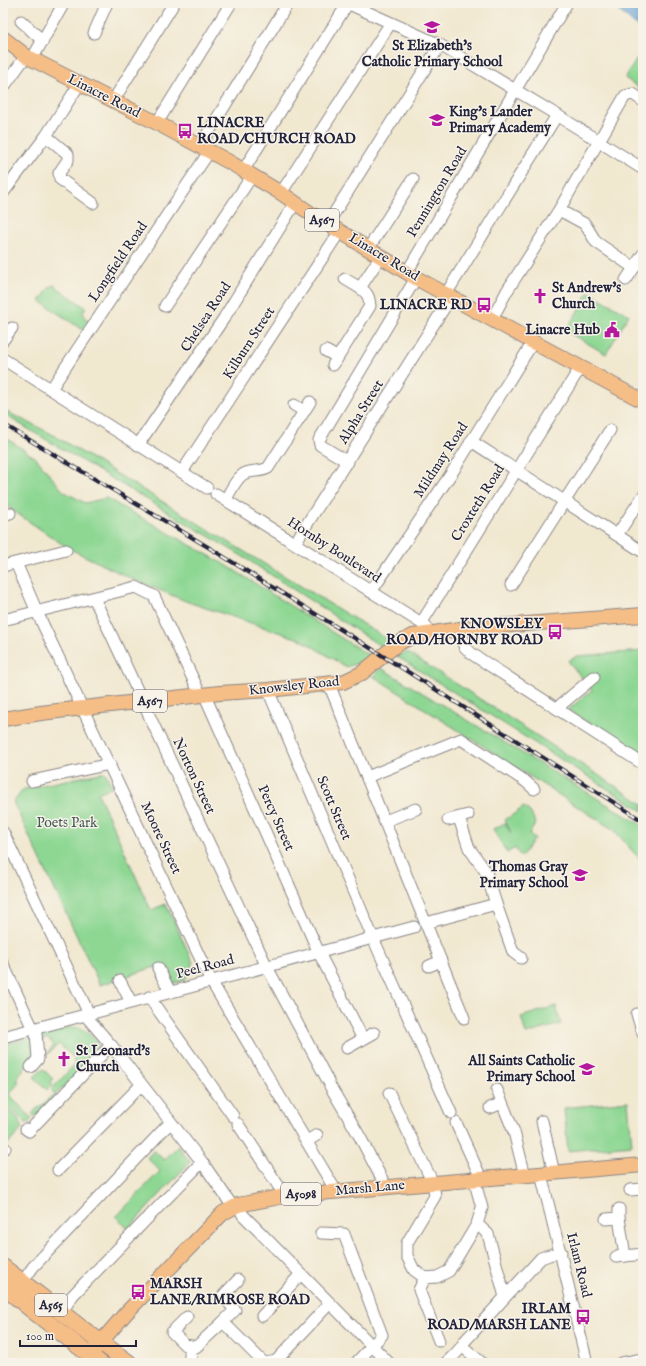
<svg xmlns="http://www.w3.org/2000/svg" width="646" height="1366" font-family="'IM FELL English',serif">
<rect width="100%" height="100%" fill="#f7f3e8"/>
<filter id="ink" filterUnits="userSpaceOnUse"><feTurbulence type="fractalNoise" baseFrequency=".025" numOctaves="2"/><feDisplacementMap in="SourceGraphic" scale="8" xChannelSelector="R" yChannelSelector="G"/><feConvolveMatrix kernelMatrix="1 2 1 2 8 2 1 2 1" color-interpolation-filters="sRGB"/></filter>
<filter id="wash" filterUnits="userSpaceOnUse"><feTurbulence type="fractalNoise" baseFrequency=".012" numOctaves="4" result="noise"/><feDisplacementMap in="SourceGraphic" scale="16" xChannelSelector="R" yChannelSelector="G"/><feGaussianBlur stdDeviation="0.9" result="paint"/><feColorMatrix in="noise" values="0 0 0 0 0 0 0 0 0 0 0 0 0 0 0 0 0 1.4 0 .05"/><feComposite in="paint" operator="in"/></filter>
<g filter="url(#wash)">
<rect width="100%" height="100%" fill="#f1e8d0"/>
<g fill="#8dd793" stroke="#587c67">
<polygon points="643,49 643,91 625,78"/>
<polygon points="54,285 86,308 83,311 85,318 89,321 83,330 40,301 50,287"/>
<polygon points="589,292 629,315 606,354 566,331"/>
<polygon points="3,410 50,433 389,640 382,647 242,556 3,414"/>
<polygon points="3,436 36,458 63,491 85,503 106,498 226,565 370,656 362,662 346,667 302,640 188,602 130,578 68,548 12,510 3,501"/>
<polygon points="643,651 643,758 568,710 592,690 568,661 577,656"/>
<polygon points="407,652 643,804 643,811 396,656"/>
<polygon points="381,668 643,826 643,863 614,830 373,676"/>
<polygon points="105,772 112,787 98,793 151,910 166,904 193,962 185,980 171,984 161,965 100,985 13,802 24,789"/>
<polygon points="524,807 530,812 536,823 529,834 535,838 521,857 515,848 507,853 493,829 505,823 511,833 505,820"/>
<polygon points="556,1006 561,1024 526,1034 521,1017"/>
<path d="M71,1027C83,1027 91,1034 98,1043V1049L95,1054L63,1088L62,1087L61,1089L35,1117L32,1114L38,1107L39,1108L52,1095L53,1096L55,1094L51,1090L75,1064L73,1061L75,1059L59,1044L44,1057L54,1045L47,1038L42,1041L39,1035Z"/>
<polygon points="32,1037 37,1054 18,1076 18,1084 9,1094 32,1119 27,1124 3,1101 3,1045"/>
<polygon points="43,1069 53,1079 50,1081 53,1084 47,1090 34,1077"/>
<polygon points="628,1101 632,1145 568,1151 564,1108"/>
<polygon points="3,1104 18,1118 22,1129 7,1145 3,1141"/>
<polygon points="178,1146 190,1162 128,1229 116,1217 160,1171 147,1158 154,1150 164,1160"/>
</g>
<polygon fill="#629fd3" stroke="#426087" points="610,3 633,3 643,12 643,32"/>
</g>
<g filter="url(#ink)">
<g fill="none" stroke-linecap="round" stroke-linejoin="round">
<defs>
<g id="minor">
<polyline points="347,3 440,45 557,115 643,169"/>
<polyline points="21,21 43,41"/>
<polyline points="94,33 107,3"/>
<polyline points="32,59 64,3"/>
<polyline points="3,88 26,56"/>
<polyline points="113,101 174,3"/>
<polyline points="157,123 231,3"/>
<polyline points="46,136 68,154 68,160 59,173 60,179 93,203"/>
<polyline points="200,146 288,3"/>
<polyline points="243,171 348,3"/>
<polyline points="3,193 46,136 80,83"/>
<polyline points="281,193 390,24"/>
<polyline points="559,210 585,224 596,242 634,268"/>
<polyline points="328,223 440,45"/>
<polyline points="368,249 413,179"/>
<polyline points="407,272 567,3"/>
<polyline points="345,279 360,288"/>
<polyline points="626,280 643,254"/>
<polyline points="446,294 557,115"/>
<polyline points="165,306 252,176"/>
<polyline points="492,319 507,291 559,210 625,96 633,94 643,101"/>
<polyline points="3,340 12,328"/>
<polyline points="326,351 337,357"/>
<polyline points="3,359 207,488"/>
<path d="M333,365L370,306C369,297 368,293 360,288L381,256"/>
<polyline points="51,389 209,152"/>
<polyline points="294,405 304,411"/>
<polyline points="471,441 643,552"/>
<polyline points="138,445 224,318 295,203"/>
<polyline points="348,462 320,445 319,440 416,278"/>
<polyline points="182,472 340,231"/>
<polyline points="216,494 426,626"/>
<path d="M226,499C230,492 238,475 246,473C253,470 261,472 268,468L310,402"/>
<polyline points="3,515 10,513"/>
<polyline points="617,535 643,496"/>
<polyline points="295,543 451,297"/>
<polyline points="16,563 37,612 211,981 336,1191"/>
<polyline points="3,566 66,550"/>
<polyline points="511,585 610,430"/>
<polyline points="371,592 453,471 533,342"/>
<polyline points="94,598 267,967 328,1081"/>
<polyline points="3,620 136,587 154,596 201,696"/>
<polyline points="422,622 580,368"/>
<polyline points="461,629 464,646 472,654 643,764"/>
<polyline points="329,684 464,1018"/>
<polyline points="268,690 373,938 451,1113"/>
<polyline points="205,696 319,953 363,1039"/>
<polyline points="557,708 594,677"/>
<polyline points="367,777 461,739 525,781 534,789"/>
<polyline points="32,781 110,764"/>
<polyline points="459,818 469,848 486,872 496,904 513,952 521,958"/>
<polyline points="448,820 468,815"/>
<polyline points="385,821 416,809"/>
<polyline points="3,832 89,1014"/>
<polyline points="426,923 496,904"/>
<polyline points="3,964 33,1029"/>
<polyline points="429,966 441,961"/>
<polyline points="158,968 170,992"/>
<polyline points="120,981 131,1002"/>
<polyline points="149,997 233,1116"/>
<polyline points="637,1014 643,1034"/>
<polyline points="85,1015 111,1045 202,1162 233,1207"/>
<polyline points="3,1037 414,927"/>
<polyline points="347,1048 374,1033"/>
<polyline points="31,1067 38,1059 36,1033 34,1029"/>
<polyline points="330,1086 360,1137 386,1187"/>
<polyline points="497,1090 514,1132 525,1176"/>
<polyline points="389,1093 433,1183 435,1196 407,1243 407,1256 414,1270 425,1278"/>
<polyline points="490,1108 502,1103"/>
<polyline points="542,1121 554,1173"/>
<polyline points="456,1123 481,1178"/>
<polyline points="238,1124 285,1196"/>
<polyline points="26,1129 29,1131 111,1045"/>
<polyline points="307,1141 317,1135"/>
<polyline points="3,1146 5,1148"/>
<polyline points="58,1170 141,1085"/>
<polyline points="541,1174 587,1363"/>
<polyline points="630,1190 643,1189"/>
<polyline points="238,1205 243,1215 389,1363"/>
<polyline points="619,1209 619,1218 625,1256"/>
<polyline points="606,1219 619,1218"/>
<polyline points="477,1224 488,1234 505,1297"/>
<polyline points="321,1233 344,1234 382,1335 356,1363"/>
<polyline points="616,1257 643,1254"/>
<polyline points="425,1278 437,1277 449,1271 477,1224 482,1208 474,1179"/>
<polyline points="425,1278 419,1290 439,1341"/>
<polyline points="238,1280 223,1296 235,1310 223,1322 264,1363"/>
<polyline points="22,1283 33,1267 165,1128 171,1123"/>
<polyline points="61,1313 73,1295 202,1162"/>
<polyline points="262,1316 301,1274"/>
<polyline points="187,1317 172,1332 185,1345 196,1347 223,1322"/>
<polyline points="190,1346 190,1356 193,1363"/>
<polyline points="462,1348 463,1347 482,1363"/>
<polyline points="266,1363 276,1361 329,1304"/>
<path d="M446,1363C452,1357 461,1350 464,1342L541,1258L549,1255L561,1252"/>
<polyline points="622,1363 643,1359"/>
</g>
<g id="major">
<polyline points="3,38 26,56 157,123 231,163 281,193 313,215 416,278 533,342 643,401"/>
<polyline points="3,719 41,713 83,708 220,693 268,690 343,682 362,673 397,644 413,636 461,629 643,615"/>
<polyline points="94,1350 126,1313 223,1213 238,1205 285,1196 643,1165"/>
</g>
<g id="highway">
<polyline points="3,1267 80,1327 129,1363"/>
<polyline points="3,1286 37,1314 100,1363"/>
</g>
</defs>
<use href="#minor" stroke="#8a8586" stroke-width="13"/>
<use href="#major" stroke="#8a8586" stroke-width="16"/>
<use href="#highway" stroke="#8a8586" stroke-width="18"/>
<use href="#minor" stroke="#fff" stroke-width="11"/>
<use href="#major" stroke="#f6be87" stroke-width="14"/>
<use href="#highway" stroke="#f6be87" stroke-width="16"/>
<defs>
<polyline id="rail" points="3,424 208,547 364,644 643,821"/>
</defs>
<use href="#rail" stroke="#22223b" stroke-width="4"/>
<use href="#rail" stroke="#f7f3e8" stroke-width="2.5" stroke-dasharray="8" stroke-linecap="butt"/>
</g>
</g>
<defs>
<symbol id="school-bare" viewBox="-9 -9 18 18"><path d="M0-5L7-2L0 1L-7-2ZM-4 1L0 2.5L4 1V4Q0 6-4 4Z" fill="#b5179e" stroke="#f7f3e8" stroke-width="2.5" paint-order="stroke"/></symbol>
<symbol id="bus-bare" viewBox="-9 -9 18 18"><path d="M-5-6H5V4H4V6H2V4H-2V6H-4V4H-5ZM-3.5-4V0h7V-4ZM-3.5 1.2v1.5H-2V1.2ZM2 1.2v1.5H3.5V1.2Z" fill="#b5179e" stroke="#f7f3e8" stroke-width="2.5" paint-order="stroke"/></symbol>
<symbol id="church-bare" viewBox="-9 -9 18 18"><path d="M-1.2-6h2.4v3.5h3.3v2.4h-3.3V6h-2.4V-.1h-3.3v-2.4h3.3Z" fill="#b5179e" stroke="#f7f3e8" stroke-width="2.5" paint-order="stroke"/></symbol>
<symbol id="civic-bare" viewBox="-9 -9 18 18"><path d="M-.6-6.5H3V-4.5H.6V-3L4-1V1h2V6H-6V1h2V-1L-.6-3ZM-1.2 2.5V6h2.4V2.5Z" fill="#b5179e" stroke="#f7f3e8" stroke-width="2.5" paint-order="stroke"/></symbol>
</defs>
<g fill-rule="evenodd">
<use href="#school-bare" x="421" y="16" width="22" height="22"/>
<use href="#school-bare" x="426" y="109" width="22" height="22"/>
<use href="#bus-bare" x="174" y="120" width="22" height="22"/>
<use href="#church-bare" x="529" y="285" width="22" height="22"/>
<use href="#bus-bare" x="473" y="294" width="22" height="22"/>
<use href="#civic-bare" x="601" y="319" width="22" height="22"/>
<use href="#bus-bare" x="544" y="621" width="22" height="22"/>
<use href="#school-bare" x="569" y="864" width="22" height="22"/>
<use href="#church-bare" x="53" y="1048" width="22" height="22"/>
<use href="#school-bare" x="576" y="1058" width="22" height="22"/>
<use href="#bus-bare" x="127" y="1281" width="22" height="22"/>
<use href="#bus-bare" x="572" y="1306" width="22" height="22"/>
</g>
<g text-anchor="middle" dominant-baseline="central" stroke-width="3" stroke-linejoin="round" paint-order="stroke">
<g fill="#f7f3e8" stroke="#62616f" stroke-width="1">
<rect x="305" y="209" width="34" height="22" rx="3"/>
<rect x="133" y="690" width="34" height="22" rx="3"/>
<rect x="281" y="1183" width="40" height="22" rx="3"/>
<rect x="35" y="1294" width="32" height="22" rx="3"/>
</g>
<g font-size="13" font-weight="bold" fill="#22223b">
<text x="322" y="220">A567</text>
<text x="150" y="701">A567</text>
<text x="301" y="1194">A5098</text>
<text x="51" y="1305">A565</text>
</g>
<g font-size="14" font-weight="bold" fill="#22223b" stroke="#f7f3e8" text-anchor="end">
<text x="432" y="46" text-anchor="middle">St Elizabeth's<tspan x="432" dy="16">Catholic Primary School</tspan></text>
<text x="449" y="112" text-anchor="start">King's Lander<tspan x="449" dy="16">Primary Academy</tspan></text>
<text x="197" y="123" text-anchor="start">LINACRE<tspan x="197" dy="16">ROAD/CHURCH ROAD</tspan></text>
<text x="552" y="288" text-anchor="start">St Andrew's<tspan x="552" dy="16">Church</tspan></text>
<text x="472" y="305">LINACRE RD</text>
<text x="600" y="330">Linacre Hub</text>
<text x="543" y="624">KNOWSLEY<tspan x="543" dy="16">ROAD/HORNBY ROAD</tspan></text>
<text x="568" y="867">Thomas Gray<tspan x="568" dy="16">Primary School</tspan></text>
<text x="76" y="1051" text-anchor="start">St Leonard's<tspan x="76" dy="16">Church</tspan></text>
<text x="575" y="1061">All Saints Catholic<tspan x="575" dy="16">Primary School</tspan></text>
<text x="150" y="1284" text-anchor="start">MARSH<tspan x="150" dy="16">LANE/RIMROSE ROAD</tspan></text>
<text x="571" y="1309">IRLAM<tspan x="571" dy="16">ROAD/MARSH LANE</tspan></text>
</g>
<g font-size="14" fill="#22223b" stroke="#f7f3e8">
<text transform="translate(104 96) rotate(27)">Linacre Road</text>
<text transform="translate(437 192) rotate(-59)">Pennington Road</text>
<text transform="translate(384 257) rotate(31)">Linacre Road</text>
<text transform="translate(118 262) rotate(-56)">Longfield Road</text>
<text transform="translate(206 317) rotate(-57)">Chelsea Road</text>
<text transform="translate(249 343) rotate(-57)">Kilburn Street</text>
<text transform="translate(361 412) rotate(-58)">Alpha Street</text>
<text transform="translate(441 460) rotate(-57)">Mildmay Road</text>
<text transform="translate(478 503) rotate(-58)">Croxteth Road</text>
<text transform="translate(334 550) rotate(33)">Hornby Boulevard</text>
<text transform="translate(294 686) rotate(-6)">Knowsley Road</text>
<text transform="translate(194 776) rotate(65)">Norton Street</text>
<text transform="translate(334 808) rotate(67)">Scott Street</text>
<text transform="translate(276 818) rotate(66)">Percy Street</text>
<text transform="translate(161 838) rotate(65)">Moore Street</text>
<text transform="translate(205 967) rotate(-15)">Peel Road</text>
<text transform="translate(370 1188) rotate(-5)">Marsh Lane</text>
<text transform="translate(579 1265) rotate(76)">Irlam Road</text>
</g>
<g font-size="14" fill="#425855" stroke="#f7f3e8">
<text x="67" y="823">Poets Park</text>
</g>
</g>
<rect width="646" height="1366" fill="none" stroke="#f7f3e8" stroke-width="16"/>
<path d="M20 1340v6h116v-6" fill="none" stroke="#22223b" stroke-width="2"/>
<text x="26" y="1340" font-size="12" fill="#22223b" stroke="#f7f3e8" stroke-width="3" paint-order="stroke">100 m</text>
</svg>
